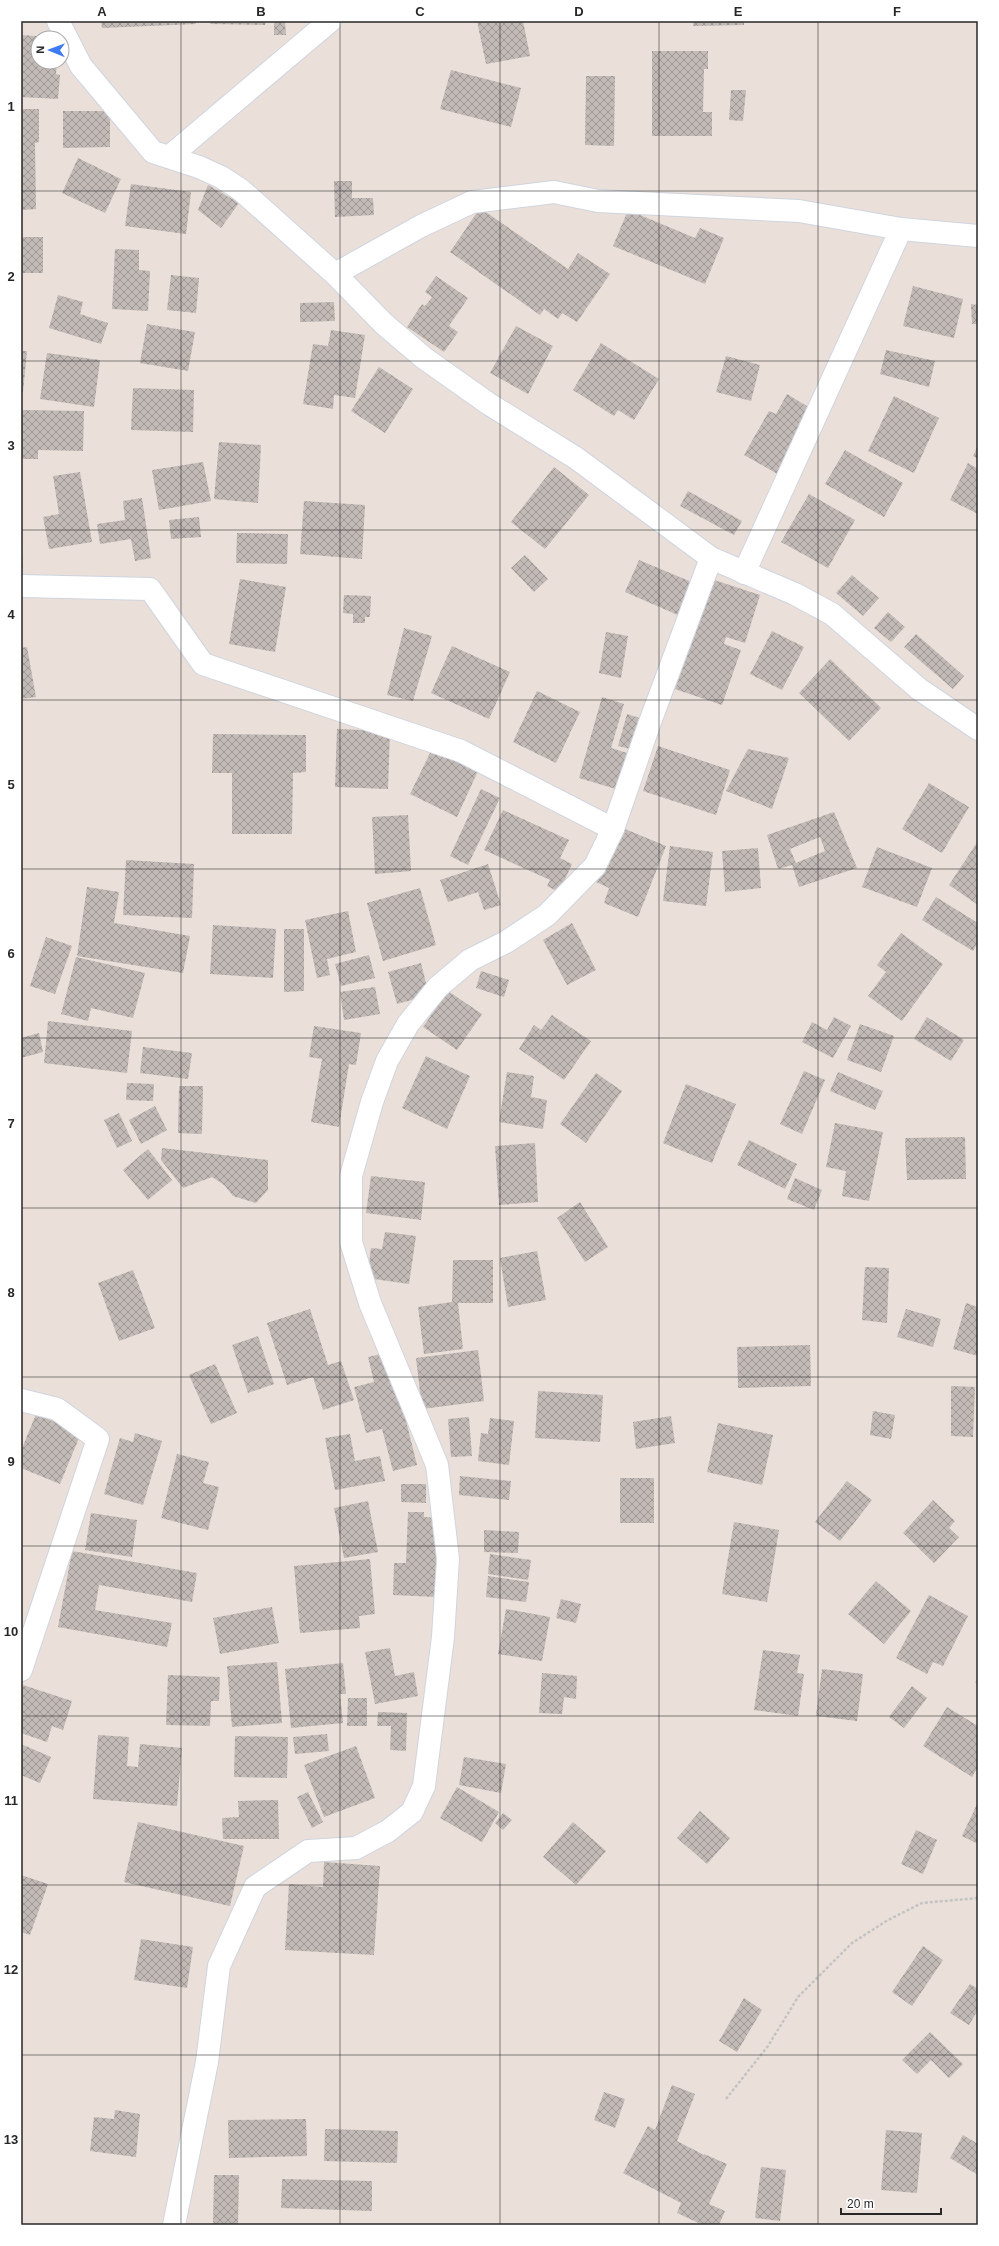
<svg xmlns="http://www.w3.org/2000/svg" width="999" height="2246" font-family="Arial,sans-serif">
<defs>
<pattern id="building-cross-hatch" width="8" height="8" patternUnits="userSpaceOnUse"><rect width="8" height="8" fill="#c2bab6"/><path d="M0 0l8 8M0 8l8-8" fill="none" stroke="#9e9794"/></pattern>
</defs>
<rect width="100%" height="100%" fill="#eae0d9"/>
<g fill="url(#building-cross-hatch)" fill-rule="evenodd">
<polygon points="101,21 195,21 196,24 102,28"/>
<polygon points="210,21 266,21 265,25 210,24"/>
<polygon points="274,21 285,21 286,35 274,35"/>
<polygon points="477,21 523,21 530,56 486,64"/>
<polygon points="693,21 744,21 744,25 693,26"/>
<polygon points="21,35 51,37 38,38 38,62 57,62 56,74 60,75 58,99 21,97"/>
<polygon points="652,51 708,51 708,69 704,69 703,112 712,112 712,136 652,136"/>
<polygon points="451,70 521,88 511,127 440,109"/>
<polygon points="586,76 615,76 614,146 585,145"/>
<polygon points="731,90 746,90 743,121 729,120"/>
<polygon points="21,109 39,109 39,142 35,143 36,209 21,210"/>
<polygon points="63,111 110,111 110,147 63,148"/>
<polygon points="78,158 121,179 105,213 62,193"/>
<polygon points="334,181 352,181 352,198 373,198 374,215 335,217"/>
<polygon points="131,184 191,192 186,234 125,226"/>
<polygon points="208,185 239,203 221,228 198,210"/>
<polygon points="480,208 568,269 578,253 610,274 577,322 562,313 558,319 544,309 540,315 450,252"/>
<polygon points="628,210 695,238 700,228 724,238 705,284 613,246"/>
<rect x="21" y="237" width="22" height="36"/>
<polygon points="115,249 139,250 139,270 150,271 148,311 112,309"/>
<polygon points="171,275 199,278 196,313 167,310"/>
<polygon points="436,276 468,298 449,326 458,332 444,352 407,327 422,304 425,306 432,297 425,292"/>
<polygon points="913,286 963,299 954,338 903,326"/>
<polygon points="58,295 83,302 80,314 108,323 101,344 49,328"/>
<polygon points="334,302 335,321 300,322 300,303"/>
<polygon points="971,304 978,305 978,324 972,324"/>
<polygon points="147,324 195,332 188,371 140,363"/>
<polygon points="516,326 553,346 528,394 490,373"/>
<polygon points="331,330 365,335 355,398 334,395 333,409 303,404 313,344 328,346"/>
<polygon points="601,343 659,379 634,420 618,410 614,416 573,390"/>
<polygon points="886,350 935,361 929,387 880,374"/>
<polygon points="21,351 27,351 23,392 21,392"/>
<polygon points="47,353 100,360 94,407 40,399"/>
<polygon points="726,356 760,365 751,401 716,392"/>
<polygon points="379,367 413,389 385,433 351,411"/>
<polygon points="133,388 194,390 193,432 131,430"/>
<polygon points="787,394 818,413 781,476 744,455 769,411 776,414"/>
<polygon points="894,396 939,418 914,473 868,451"/>
<polygon points="21,410 84,411 83,451 38,450 38,459 21,459"/>
<polygon points="219,442 261,445 258,503 214,499"/>
<polygon points="978,445 978,459 973,456"/>
<polygon points="845,450 903,483 884,517 825,484"/>
<polygon points="203,462 211,501 159,510 152,470"/>
<polygon points="968,463 978,469 978,514 950,500"/>
<polygon points="554,467 589,495 545,549 511,522"/>
<polygon points="80,472 92,542 49,549 43,517 59,514 53,476"/>
<polygon points="688,491 742,521 734,535 680,506"/>
<polygon points="809,494 855,520 828,568 781,542"/>
<polygon points="142,498 151,558 135,561 131,539 100,544 97,524 125,520 123,501"/>
<polygon points="304,501 365,505 362,559 300,554"/>
<polygon points="199,517 201,537 171,539 169,520"/>
<polygon points="237,533 288,534 287,564 236,563"/>
<polygon points="21,550 22,550 23,568 21,568"/>
<polygon points="525,555 548,579 534,592 511,568"/>
<polygon points="639,560 694,583 680,616 625,592"/>
<polygon points="852,575 879,598 863,616 836,593"/>
<polygon points="705,577 760,595 745,643 726,637 724,644 741,650 722,705 669,687"/>
<polygon points="240,579 286,587 275,652 229,644"/>
<polygon points="344,595 371,596 370,617 365,617 365,623 353,623 353,614 343,613"/>
<polygon points="888,612 905,627 891,642 874,628"/>
<polygon points="404,628 432,636 413,701 387,695"/>
<polygon points="772,631 804,647 782,690 750,674"/>
<polygon points="606,632 628,636 621,678 599,673"/>
<polygon points="916,634 964,676 953,689 904,647"/>
<polygon points="452,646 510,672 489,719 431,693"/>
<polygon points="27,647 36,697 21,699 21,648"/>
<polygon points="830,659 881,708 849,741 799,693"/>
<polygon points="537,691 580,712 556,763 513,742"/>
<polygon points="602,697 624,704 611,748 627,753 616,789 579,778"/>
<polygon points="627,714 643,719 634,750 618,746"/>
<polygon points="337,729 390,731 388,789 335,787"/>
<polygon points="213,734 306,735 306,772 293,773 292,834 232,834 232,773 212,773"/>
<polygon points="658,746 730,770 716,815 643,791"/>
<polygon points="432,749 478,771 457,817 410,794"/>
<polygon points="748,749 789,758 772,809 726,791"/>
<polygon points="929,783 969,807 942,853 902,829"/>
<polygon points="481,789 500,798 468,865 450,856"/>
<polygon points="503,810 569,840 560,858 572,864 559,892 547,886 550,880 484,850"/>
<path d="M834,812L857,868L799,887L792,865L778,869L767,835ZM820,837L825,851L796,863L790,849Z"/>
<polygon points="408,815 411,871 375,874 372,817"/>
<polygon points="618,826 666,846 638,917 604,903 609,888 596,882"/>
<polygon points="978,841 978,905 949,885"/>
<polygon points="670,846 713,852 706,906 663,901"/>
<polygon points="877,847 932,868 917,907 862,887"/>
<polygon points="758,848 761,888 725,892 722,851"/>
<polygon points="126,860 194,864 192,918 123,915"/>
<polygon points="488,864 501,905 484,910 478,892 448,902 440,880"/>
<polygon points="87,887 119,892 114,923 190,936 183,973 77,956"/>
<polygon points="420,888 436,945 383,961 367,903"/>
<polygon points="936,897 978,923 978,942 973,951 922,920"/>
<polygon points="348,911 356,952 327,959 330,975 317,978 305,920"/>
<polygon points="572,923 596,970 567,985 543,940"/>
<polygon points="213,925 276,929 273,978 210,974"/>
<polygon points="284,929 304,929 304,991 284,992"/>
<polygon points="901,933 943,964 902,1021 868,996 886,972 877,965"/>
<polygon points="46,937 72,946 55,994 30,986"/>
<polygon points="369,955 375,978 341,986 335,964"/>
<polygon points="76,957 145,973 133,1018 91,1008 88,1021 61,1014"/>
<polygon points="421,963 429,995 397,1004 388,972"/>
<polygon points="481,971 509,980 504,997 476,988"/>
<polygon points="375,987 380,1014 344,1020 340,992"/>
<polygon points="448,991 482,1014 457,1050 423,1027"/>
<polygon points="552,1015 591,1041 564,1080 519,1049 534,1025 541,1030"/>
<polygon points="834,1017 851,1026 833,1058 802,1042 812,1022 827,1030"/>
<polygon points="927,1017 964,1040 951,1061 914,1039"/>
<polygon points="48,1021 132,1031 127,1073 44,1063"/>
<polygon points="860,1024 894,1036 881,1072 847,1060"/>
<polygon points="314,1026 361,1033 356,1065 349,1064 339,1127 311,1122 322,1059 309,1057"/>
<polygon points="39,1033 43,1052 21,1058 21,1038"/>
<polygon points="143,1047 192,1053 188,1079 140,1073"/>
<polygon points="426,1056 470,1076 447,1129 402,1108"/>
<polygon points="804,1071 825,1080 802,1134 780,1124"/>
<polygon points="507,1072 534,1076 531,1097 547,1100 543,1129 499,1122"/>
<polygon points="838,1072 883,1091 875,1110 830,1091"/>
<polygon points="596,1073 622,1091 586,1143 560,1124"/>
<polygon points="127,1083 154,1084 153,1101 126,1100"/>
<polygon points="686,1084 736,1104 712,1163 663,1143"/>
<polygon points="179,1086 203,1086 202,1134 178,1133"/>
<polygon points="155,1106 167,1130 141,1144 129,1120"/>
<polygon points="119,1113 132,1141 117,1148 104,1120"/>
<polygon points="835,1123 883,1132 869,1201 842,1196 846,1171 826,1167"/>
<polygon points="965,1137 966,1179 907,1180 905,1138"/>
<polygon points="749,1140 797,1164 785,1189 737,1165"/>
<polygon points="535,1143 538,1202 499,1205 495,1146"/>
<polygon points="162,1148 268,1160 268,1190 256,1203 233,1196 224,1185 212,1177 183,1188 161,1160"/>
<polygon points="148,1149 172,1180 148,1200 123,1170"/>
<polygon points="371,1176 425,1182 421,1220 366,1213"/>
<polygon points="795,1178 822,1190 814,1210 787,1199"/>
<polygon points="580,1202 608,1247 585,1262 557,1218"/>
<polygon points="385,1232 416,1236 409,1284 367,1278 371,1248 382,1249"/>
<polygon points="537,1251 546,1300 508,1307 500,1258"/>
<polygon points="453,1260 493,1260 493,1303 458,1303 463,1349 424,1354 418,1307 452,1302"/>
<polygon points="865,1267 889,1268 887,1323 862,1320"/>
<polygon points="133,1270 155,1328 119,1341 98,1283"/>
<polygon points="966,1303 978,1307 978,1356 953,1349"/>
<polygon points="310,1309 328,1365 341,1361 354,1400 323,1410 313,1377 287,1385 267,1323"/>
<polygon points="906,1309 941,1319 933,1347 897,1337"/>
<polygon points="258,1336 274,1384 248,1393 232,1345"/>
<polygon points="810,1345 811,1386 738,1388 737,1347"/>
<polygon points="478,1350 484,1401 422,1409 416,1358"/>
<polygon points="389,1352 417,1465 393,1471 382,1429 366,1433 354,1387 374,1382 368,1357"/>
<polygon points="215,1364 237,1413 211,1424 189,1375"/>
<polygon points="951,1386 975,1387 973,1437 951,1436"/>
<polygon points="538,1391 603,1395 600,1442 535,1438"/>
<polygon points="873,1411 895,1415 891,1439 870,1435"/>
<polygon points="36,1414 81,1433 60,1484 21,1468 21,1451"/>
<polygon points="671,1416 675,1443 636,1449 633,1422"/>
<polygon points="469,1417 472,1456 451,1457 448,1419"/>
<polygon points="490,1418 514,1421 509,1465 478,1461 481,1433 488,1434"/>
<polygon points="718,1423 773,1435 762,1485 707,1472"/>
<polygon points="135,1433 162,1441 143,1505 104,1494 120,1438 133,1442"/>
<polygon points="350,1434 355,1461 380,1456 385,1481 335,1490 325,1438"/>
<polygon points="177,1454 209,1462 203,1483 219,1487 208,1530 161,1518"/>
<polygon points="460,1476 511,1481 509,1500 459,1495"/>
<rect x="620" y="1478" width="34" height="45"/>
<polygon points="847,1481 872,1500 840,1541 815,1522"/>
<polygon points="401,1484 426,1484 426,1503 401,1502"/>
<polygon points="933,1500 955,1521 949,1528 959,1537 934,1563 903,1533"/>
<polygon points="368,1501 378,1552 344,1558 334,1508"/>
<polygon points="408,1512 424,1512 424,1517 438,1518 436,1597 393,1595 394,1563 406,1563"/>
<polygon points="91,1513 137,1520 132,1557 85,1550"/>
<polygon points="734,1522 779,1530 767,1602 722,1594"/>
<polygon points="484,1530 519,1532 518,1553 484,1552"/>
<polygon points="72,1551 197,1573 192,1602 99,1585 95,1610 172,1623 167,1647 58,1627"/>
<polygon points="490,1554 531,1560 528,1580 488,1574"/>
<polygon points="370,1559 375,1614 359,1616 360,1628 300,1633 294,1566"/>
<polygon points="488,1576 529,1582 526,1602 486,1597"/>
<polygon points="876,1581 911,1611 884,1644 848,1614"/>
<polygon points="929,1595 968,1616 943,1666 933,1662 927,1674 896,1658"/>
<polygon points="561,1599 581,1604 576,1623 556,1618"/>
<polygon points="272,1607 279,1643 220,1654 213,1618"/>
<polygon points="506,1609 550,1617 542,1661 498,1654"/>
<polygon points="390,1648 395,1676 414,1672 418,1696 375,1704 365,1652"/>
<polygon points="763,1650 800,1655 797,1673 804,1674 798,1716 754,1710"/>
<polygon points="277,1662 282,1723 232,1727 227,1666"/>
<polygon points="343,1663 346,1694 340,1694 343,1723 291,1728 285,1669"/>
<polygon points="822,1669 863,1674 857,1721 816,1716"/>
<polygon points="542,1673 577,1676 576,1699 564,1697 562,1714 539,1713"/>
<polygon points="168,1675 220,1677 219,1701 211,1701 210,1726 166,1725"/>
<polygon points="23,1685 72,1701 63,1730 52,1726 47,1742 21,1733 21,1693"/>
<polygon points="912,1686 927,1698 904,1728 889,1717"/>
<polygon points="348,1698 367,1698 367,1726 347,1726"/>
<polygon points="947,1707 978,1726 978,1767 972,1777 923,1746"/>
<polygon points="378,1712 407,1713 406,1751 390,1750 391,1726 377,1726"/>
<polygon points="327,1734 329,1751 295,1754 293,1737"/>
<polygon points="98,1735 129,1737 127,1766 138,1767 140,1744 182,1748 177,1806 93,1799"/>
<polygon points="235,1736 288,1737 287,1778 234,1777"/>
<polygon points="21,1744 51,1757 40,1783 21,1775"/>
<polygon points="356,1746 375,1798 324,1817 304,1765"/>
<polygon points="464,1757 506,1764 501,1793 459,1785"/>
<polygon points="457,1787 499,1812 482,1842 440,1818"/>
<polygon points="308,1792 323,1822 312,1828 297,1797"/>
<polygon points="278,1800 279,1839 223,1839 222,1818 239,1817 238,1801"/>
<polygon points="978,1802 978,1844 962,1836"/>
<polygon points="700,1811 730,1838 707,1864 677,1838"/>
<polygon points="503,1813 512,1820 503,1830 495,1823"/>
<polygon points="138,1822 244,1846 230,1906 124,1882"/>
<polygon points="573,1822 606,1851 576,1885 543,1857"/>
<polygon points="916,1830 937,1840 923,1874 901,1864"/>
<polygon points="324,1862 380,1866 374,1955 285,1950 289,1884 323,1887"/>
<polygon points="21,1875 48,1884 30,1935 21,1932"/>
<polygon points="141,1939 193,1947 187,1988 134,1980"/>
<polygon points="923,1946 943,1960 912,2006 892,1992"/>
<polygon points="970,1984 978,1989 978,2010 969,2025 950,2013"/>
<polygon points="744,1998 762,2010 737,2052 719,2041"/>
<polygon points="930,2032 963,2064 949,2078 931,2060 917,2074 902,2060"/>
<polygon points="672,2085 695,2094 677,2141 704,2155 704,2154 727,2164 709,2204 725,2211 719,2225 703,2225 677,2213 681,2203 623,2173 648,2126 655,2130"/>
<polygon points="604,2092 625,2099 615,2128 594,2120"/>
<polygon points="115,2110 140,2114 136,2157 90,2151 94,2117 114,2119"/>
<polygon points="306,2119 307,2156 229,2158 228,2120"/>
<polygon points="325,2129 398,2131 397,2163 324,2161"/>
<polygon points="886,2130 922,2133 917,2193 881,2190"/>
<polygon points="963,2135 978,2144 978,2175 950,2158"/>
<polygon points="761,2167 786,2170 780,2221 755,2218"/>
<polygon points="214,2175 239,2175 238,2225 213,2225"/>
<polygon points="282,2179 372,2181 372,2211 281,2208"/>
</g>
<g fill="none" stroke-linecap="round" stroke-linejoin="round">
<defs>
<g id="minor">
<polyline points="169,157 330,21"/>
<polyline points="335,274 421,226 472,202 554,192 598,201 799,211 901,229 978,236"/>
<polyline points="744,573 901,229"/>
<polyline points="21,586 150,589 203,664 461,751 613,829"/>
<polyline points="21,1400 57,1409 98,1439 21,1670"/>
<polyline points="174,2225 207,2062 219,1966 255,1887 308,1851 356,1848 388,1831 412,1812 424,1786 443,1637 448,1559 437,1465 370,1303 351,1242 351,1176 372,1102 387,1061 408,1024 438,987 470,960 506,942 547,915 595,866 613,829 650,722 711,558"/>
</g>
<polyline id="secondary" points="58,21 81,66 153,152 199,167 221,177 241,190 335,274 384,324 424,358 489,404 576,458 711,558 795,594 832,614 919,689 978,729"/>
</defs>
<use href="#minor" stroke="#cfd4e0" stroke-width="24"/>
<use href="#secondary" stroke="#cfd4e0" stroke-width="24"/>
<g stroke="#c3c3c3" stroke-width="2.5" stroke-dasharray="3 2" stroke-linecap="butt">
<polyline points="976,1681 978,1684"/>
<polyline points="726,2099 768,2046 798,1997 852,1943 888,1920 922,1903 978,1898"/>
</g>
<use href="#minor" stroke="#fff" stroke-width="22"/>
<use href="#secondary" stroke="#fff" stroke-width="22"/>
</g>
<path fill="none" stroke="#272727" stroke-width="1" stroke-opacity="0.55" d="M181,21V2225M340,21V2225M500,21V2225M659,21V2225M818,21V2225M21,191H978M21,361H978M21,530H978M21,700H978M21,869H978M21,1038H978M21,1208H978M21,1377H978M21,1546H978M21,1716H978M21,1885H978M21,2055H978"/>
<rect width="999" height="2246" fill="none" stroke="#ffffff" stroke-width="44"/>
<g transform="translate(50 50) rotate(271)"><circle r="19" fill="#ffffff" stroke="#a9a9a9"/>
<path d="M0-3L7 15L0 10L-7 15Z" fill="#3e7af1"/>
<text y="-6" font-size="11" font-weight="bold" text-anchor="middle" fill="#272727">N</text>
</g>
<path d="M841 2208v6h100v-6" fill="none" stroke="#272727" stroke-width="2"/>
<text x="847" y="2208" font-size="12" fill="#272727" stroke="#ffffff" stroke-width="3" paint-order="stroke">20 m</text>
<rect x="22" y="22" width="955" height="2202" fill="none" stroke="#272727" stroke-width="1.5"/>
<g font-size="13" text-anchor="middle" font-weight="bold" fill="#272727">
<text x="102" y="16">A</text>
<text x="261" y="16">B</text>
<text x="420" y="16">C</text>
<text x="579" y="16">D</text>
<text x="738" y="16">E</text>
<text x="897" y="16">F</text>
<text x="11" y="111">1</text>
<text x="11" y="281">2</text>
<text x="11" y="450">3</text>
<text x="11" y="619">4</text>
<text x="11" y="789">5</text>
<text x="11" y="958">6</text>
<text x="11" y="1128">7</text>
<text x="11" y="1297">8</text>
<text x="11" y="1466">9</text>
<text x="11" y="1636">10</text>
<text x="11" y="1805">11</text>
<text x="11" y="1974">12</text>
<text x="11" y="2144">13</text>
</g>
</svg>
